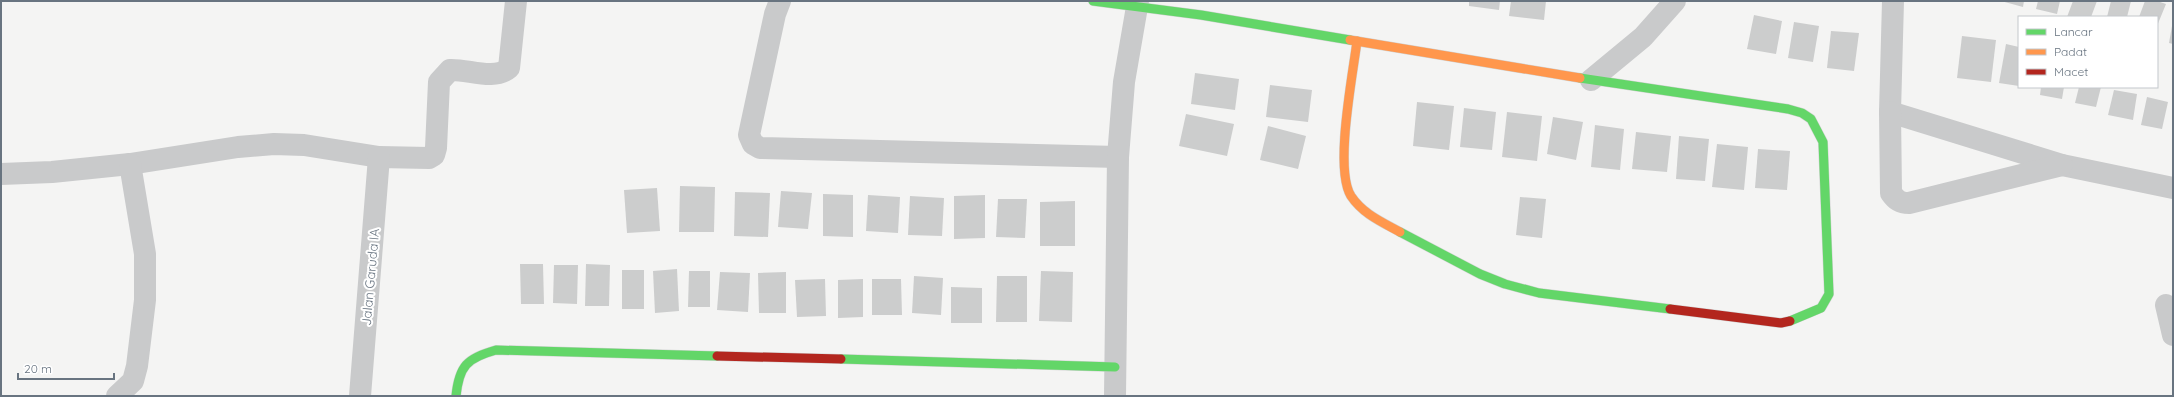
<svg xmlns="http://www.w3.org/2000/svg" width="2174" height="397" font-family="Quicksand,sans-serif">
<rect width="100%" height="100%" fill="#f4f4f3"/>
<g fill="#cccdcd">
<polygon points="1469,1 1500,1 1499,10 1469,6"/>
<polygon points="1511,1 1546,1 1544,20 1509,16"/>
<polygon points="2001,1 2024,1 2023,7"/>
<polygon points="2038,1 2060,1 2057,14 2036,9"/>
<polygon points="2073,1 2097,1 2091,17 2067,17"/>
<polygon points="2111,1 2131,1 2127,17 2107,17"/>
<polygon points="2145,1 2157,1 2166,4 2157,26 2157,17 2139,17"/>
<polygon points="1754,15 1782,21 1776,54 1747,49"/>
<polygon points="1794,22 1819,26 1813,62 1788,58"/>
<polygon points="2172,26 2173,26 2173,44 2169,43"/>
<polygon points="1831,31 1859,33 1854,71 1827,68"/>
<polygon points="1962,36 1996,40 1991,82 1957,78"/>
<polygon points="2006,44 2019,47 2019,86 1999,83"/>
<polygon points="1195,73 1239,79 1235,110 1191,104"/>
<polygon points="1270,85 1312,90 1308,122 1266,117"/>
<polygon points="2041,87 2064,87 2062,99 2040,95"/>
<polygon points="2079,87 2101,87 2096,107 2075,103"/>
<polygon points="2114,90 2137,94 2133,120 2108,115"/>
<polygon points="2147,97 2168,102 2162,129 2141,125"/>
<polygon points="1417,102 1454,106 1449,150 1413,146"/>
<polygon points="1464,108 1496,112 1492,150 1460,147"/>
<polygon points="1507,112 1542,116 1537,161 1502,157"/>
<polygon points="1186,114 1234,124 1227,156 1179,146"/>
<polygon points="1553,117 1583,122 1576,160 1547,154"/>
<polygon points="1595,125 1624,129 1620,170 1591,167"/>
<polygon points="1268,126 1306,136 1298,169 1260,160"/>
<polygon points="1636,132 1671,136 1667,172 1632,169"/>
<polygon points="1679,136 1709,139 1705,181 1676,179"/>
<polygon points="1717,144 1748,147 1744,190 1712,187"/>
<polygon points="1758,149 1790,151 1787,190 1755,188"/>
<polygon points="680,186 715,187 714,232 679,232"/>
<polygon points="657,188 660,231 627,233 624,190"/>
<polygon points="781,191 812,193 808,229 778,227"/>
<polygon points="735,192 770,193 768,237 734,236"/>
<polygon points="823,194 853,195 853,237 823,236"/>
<polygon points="868,195 900,197 898,233 866,231"/>
<polygon points="985,195 985,238 954,239 954,196"/>
<polygon points="910,196 944,198 942,236 908,235"/>
<polygon points="1520,197 1546,199 1542,238 1516,235"/>
<polygon points="998,199 1027,199 1025,238 996,237"/>
<polygon points="1075,201 1075,246 1040,246 1040,202"/>
<polygon points="520,264 543,264 544,304 521,304"/>
<polygon points="586,264 610,265 609,306 585,306"/>
<polygon points="554,265 578,265 577,304 553,303"/>
<polygon points="677,269 679,311 655,313 653,271"/>
<rect x="622" y="270" width="22" height="39"/>
<polygon points="689,271 710,271 710,307 688,307"/>
<polygon points="1041,271 1073,272 1072,322 1039,321"/>
<polygon points="720,272 750,273 748,312 717,310"/>
<polygon points="786,272 786,313 759,313 758,273"/>
<polygon points="914,276 943,278 941,315 912,313"/>
<polygon points="997,276 1027,276 1027,322 996,322"/>
<polygon points="825,279 826,316 797,317 795,280"/>
<polygon points="863,279 863,317 838,318 838,280"/>
<polygon points="872,279 901,279 902,315 872,315"/>
<polygon points="951,287 982,288 982,323 951,323"/>
</g>
<g fill="none" stroke-linecap="round" stroke-linejoin="round">
<defs>
<g id="fast">
<polyline points="1093,1 1201,15 1350,40"/>
<polyline points="1580,78 1788,109 1802,113 1811,119 1823,142 1829,294 1821,308 1790,321"/>
<polyline points="1400,232 1480,274 1505,284 1539,293 1670,309"/>
<polyline points="841,359 1115,367"/>
<path d="M456,396C459,366 467,358 496,350L717,356"/>
</g>
<g id="slow">
<polyline points="1350,40 1580,78"/>
<path d="M1357,41C1353,74 1334,169 1351,196C1363,214 1382,222 1400,232"/>
</g>
<g id="jam">
<polyline points="1670,309 1781,323 1790,321"/>
<polyline points="717,356 841,359"/>
</g>
</defs>
<use href="#fast" stroke="#d1d2d2" stroke-width="10"/>
<use href="#slow" stroke="#d1d2d2" stroke-width="10"/>
<use href="#jam" stroke="#d1d2d2" stroke-width="10"/>
<g stroke="#c9cacb" stroke-width="22">
<polyline points="780,1 775,14 749,135 753,144 760,148 1118,157"/>
<polyline points="1893,1 1890,112 2062,165 2173,188"/>
<polyline points="1591,80 1643,37 1675,1"/>
<path d="M1890,112L1891,193C1896,200 1900,203 1909,203L2062,165"/>
<path d="M1,174L52,172L130,164L238,147L274,144L304,145L379,157L429,158L434,155L436,148L439,82L450,70C468,69 494,81 509,68L516,1"/>
<polyline points="2166,305 2173,335"/>
<polyline points="117,396 133,381 137,366 145,300 145,254 130,164"/>
<polyline points="360,396 379,157"/>
<polyline points="1115,396 1118,157 1124,82 1138,1"/>
</g>
<use href="#fast" stroke="#63d668" stroke-width="9"/>
<use href="#slow" stroke="#ff974d" stroke-width="9"/>
<use href="#jam" stroke="#b3261e" stroke-width="9"/>
</g>
<g text-anchor="middle" dominant-baseline="central" stroke-width="4" stroke-linejoin="round" paint-order="stroke">
<g font-size="13" fill="#687480" stroke="#fff">
<text transform="translate(370 277) rotate(-85)">Jalan Garuda IA</text>
</g>
</g>
<rect width="2174" height="397" fill="none" stroke="#687480" stroke-width="4"/>
<rect x="2018" y="16" width="140" height="72" fill="#ffffff" stroke="#c3c7cc"/>
<rect x="2026" y="29" width="20" height="6" fill="#63d668" stroke="#c3c7cc"/>
<text x="2054" y="36" font-size="12" fill="#687480">Lancar</text>
<rect x="2026" y="49" width="20" height="6" fill="#ff974d" stroke="#c3c7cc"/>
<text x="2054" y="56" font-size="12" fill="#687480">Padat</text>
<rect x="2026" y="69" width="20" height="6" fill="#b3261e" stroke="#c3c7cc"/>
<text x="2054" y="76" font-size="12" fill="#687480">Macet</text>
<path d="M18 373v6h96v-6" fill="none" stroke="#687480" stroke-width="2"/>
<text x="24" y="373" font-size="12" fill="#687480" stroke="#ffffff" stroke-width="3" paint-order="stroke">20 m</text>
</svg>
